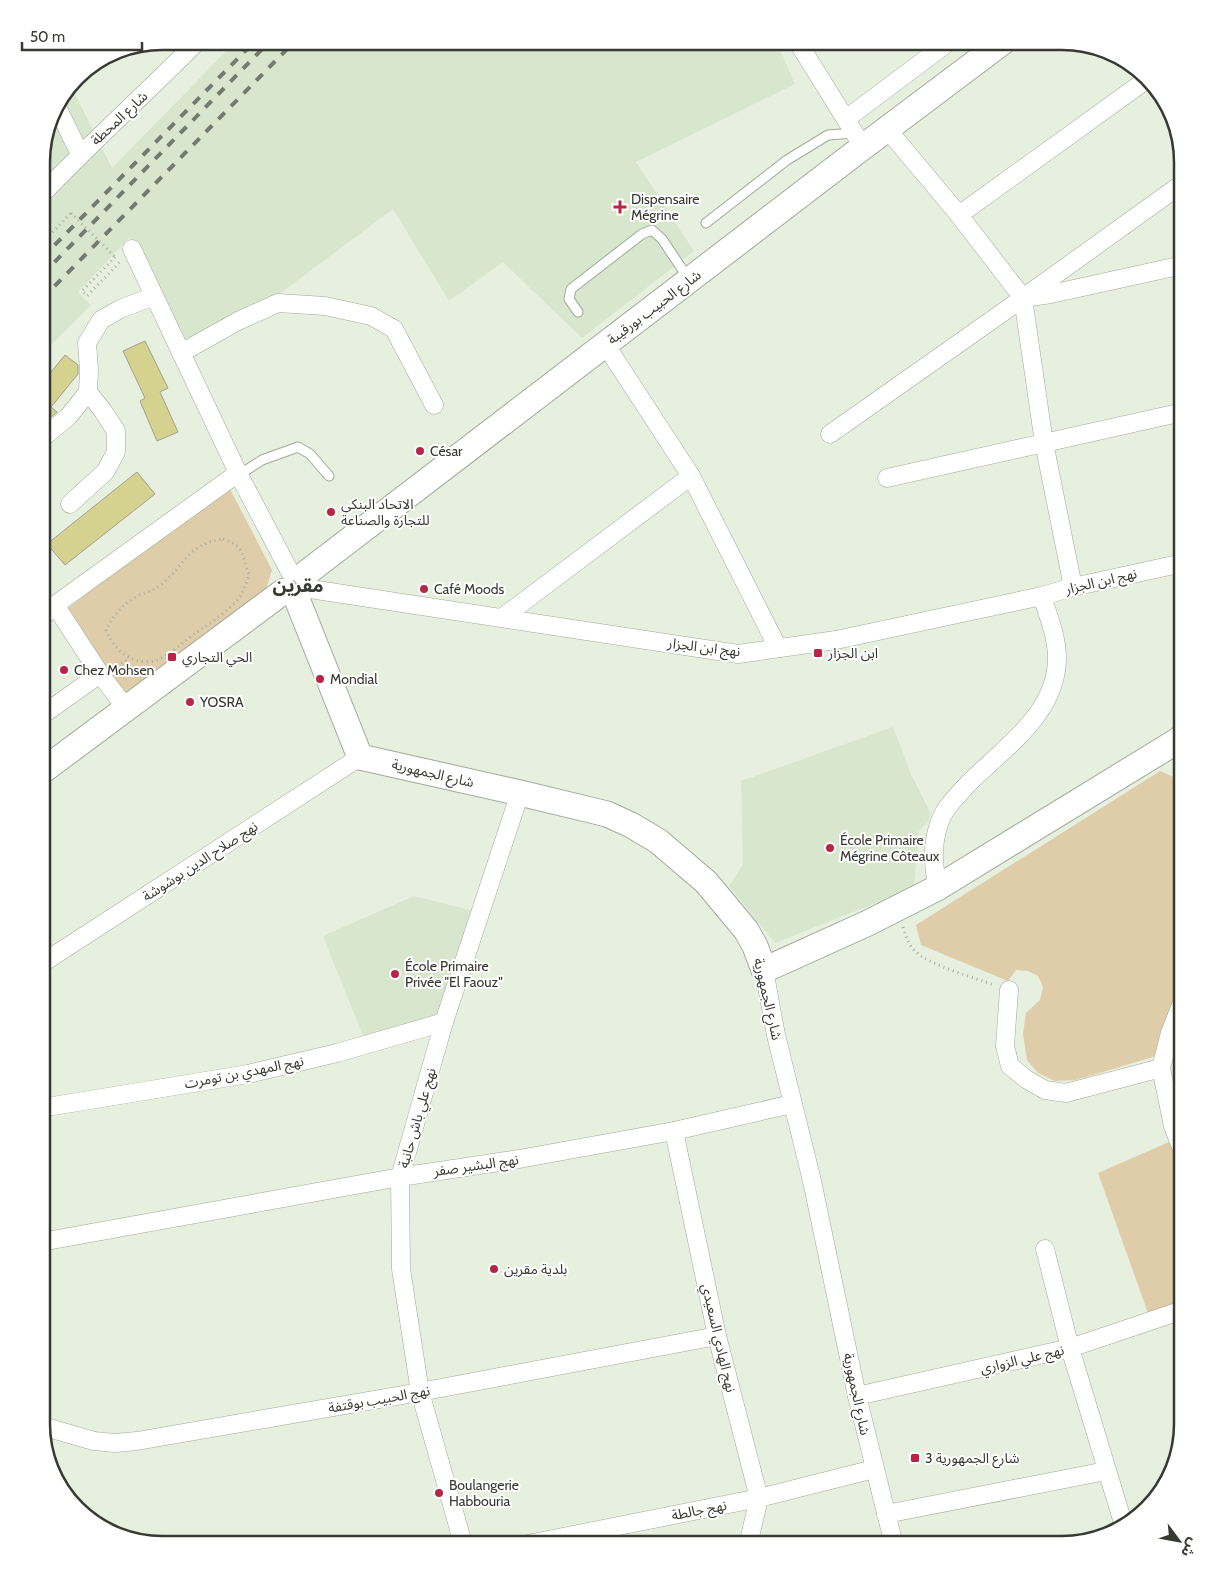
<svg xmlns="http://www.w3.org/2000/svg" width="1224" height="1586" font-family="Cabin,'Noto Sans Arabic',sans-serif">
<rect width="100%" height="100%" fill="#e7f0df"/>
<g fill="#d9e6ce">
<polygon points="236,41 776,41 795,84 636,162 694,251 582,338 503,262 449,301 393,209 195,357 130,237 78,292 91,305 41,355 42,154 54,109 71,86 112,168"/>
<polygon points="893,727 911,774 930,812 929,821 919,831 914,888 775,943 729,886 743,864 741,781"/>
<polygon points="414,896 474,911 439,1012 432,1020 366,1043 323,936"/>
</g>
<g fill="#dfcca9">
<polygon points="228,485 272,570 264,596 129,696 58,616"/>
<polygon points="1160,771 1178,779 1183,794 1183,988 1178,995 1156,1056 1076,1080 1055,1081 1038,1073 1027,1060 1023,1034 1026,1013 1040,1000 1043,987 1038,976 1028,971 1016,970 1008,981 921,945 916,925"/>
<polygon points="1176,1139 1183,1158 1183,1302 1148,1313 1098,1173"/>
</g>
<g fill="#d5d290" stroke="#a1a18f">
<polygon points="145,341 168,388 160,392 178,432 157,441 140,401 145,398 123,351"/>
<polygon points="65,355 78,365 78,374 51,407 57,412 41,425 41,384"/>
<polygon points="137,472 155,494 65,565 47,544"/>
</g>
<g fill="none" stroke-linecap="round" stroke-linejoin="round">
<defs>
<g id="lane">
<polyline points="706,223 787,160 828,135 854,133"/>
<polyline points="578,312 569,299 571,289 642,234 652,230 662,239 688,278"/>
<polyline points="239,475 262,460 298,447 310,454 329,476"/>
</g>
<g id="street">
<polyline points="797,41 863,147"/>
<polyline points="56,105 80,154"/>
<polyline points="846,119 950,41"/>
<polyline points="887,129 959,215 1146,80"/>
<path d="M42,194C92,142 146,93 198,41"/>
<polyline points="959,215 1023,298 1183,183"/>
<polyline points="132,249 239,475 290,572"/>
<polyline points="1023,298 1044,443 1073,587"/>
<polyline points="605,344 691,476 778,648"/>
<polyline points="181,353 238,321 278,303 325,306 371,316 394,329 434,405"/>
<polyline points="830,434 1023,298 1051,294 1183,265"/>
<polyline points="41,439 68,417 88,392 89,370 87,343 101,320 120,309 154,296"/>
<polyline points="887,478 1183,412"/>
<polyline points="70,504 105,472 116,452 116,431 103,411 88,392"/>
<polyline points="310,589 738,654 836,640 1042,596 1073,587 1183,563"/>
<polyline points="55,605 100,674 126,708"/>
<polyline points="503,617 691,476"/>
<polyline points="41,618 55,605 238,473"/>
<polyline points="41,716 100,674"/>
<polyline points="1177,741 1183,759"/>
<path d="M937,888C934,864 931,848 939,824C943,810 955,798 965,787C1000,750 1057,716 1057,658C1057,636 1048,616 1042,596"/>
<polyline points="41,964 360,757"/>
<polyline points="764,970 776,1035 812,1181 857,1396 894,1545"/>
<polyline points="1009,990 1005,1046 1010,1066 1026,1079 1045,1090 1066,1093 1161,1068"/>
<polyline points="41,1108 248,1074 337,1053 444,1022"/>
<polyline points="674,1131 717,1336 759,1498 748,1545"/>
<polyline points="1183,1152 1173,1126 1161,1068 1170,1033 1183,1000"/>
<polyline points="41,1242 400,1177 519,1159 674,1131 792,1104"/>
<polyline points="1045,1249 1070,1348 1124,1526"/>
<polyline points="857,1396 1070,1348 1183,1310"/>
<polyline points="42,1426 94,1441 115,1443 137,1441 420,1392 717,1336"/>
<polyline points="886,1514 1106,1471"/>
<polyline points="462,1540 420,1392 401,1269 400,1177 444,1022 520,793"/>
<polyline points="523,1545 759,1498 874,1469"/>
</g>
<g id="secondary">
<polyline points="305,574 863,147 1004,41"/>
<polyline points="297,599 360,757 520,793 607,814 631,825 658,841 706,882 746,930 755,946 764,970 868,923 937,888 1177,741 1183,736"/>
<polyline points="41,772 284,591"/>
</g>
</defs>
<use href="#lane" stroke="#a1a999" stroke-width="11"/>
<use href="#street" stroke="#a1a999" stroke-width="19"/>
<use href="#secondary" stroke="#a1a999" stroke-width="27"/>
<g stroke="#a7aea1" stroke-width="3" stroke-dasharray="1 4" stroke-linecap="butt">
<polyline points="42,243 71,213"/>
<polyline points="115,257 82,291 87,296 120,262"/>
<path d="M223,539C245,546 241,555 249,574C247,581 245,588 241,595C235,607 206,626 194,634C184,642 174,651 163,657C139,671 114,652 106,630C112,617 121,606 134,598C143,592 153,592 162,584C185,565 187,544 223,539Z"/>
<polyline points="117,666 130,658"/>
<path d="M903,927C906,936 908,944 915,951C928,965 976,978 994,985"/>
</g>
<use href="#lane" stroke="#fff" stroke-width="9"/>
<use href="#street" stroke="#fff" stroke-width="18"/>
<use href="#secondary" stroke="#fff" stroke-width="25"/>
<g stroke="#747a6f" stroke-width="4" stroke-dasharray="9 9" stroke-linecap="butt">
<polyline points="42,258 255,41"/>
<polyline points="42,275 270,41"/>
<polyline points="42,299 295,41"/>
</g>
<polyline stroke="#a7aea1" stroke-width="3" stroke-dasharray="1 4" stroke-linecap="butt" points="71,213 115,257"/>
</g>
<g fill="#b62446" stroke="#fff" stroke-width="2">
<path d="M617.5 199.5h5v5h5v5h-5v5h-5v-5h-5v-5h5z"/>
<circle cx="420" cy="451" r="5"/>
<circle cx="331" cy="512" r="5"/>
<circle cx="424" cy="589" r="5"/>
<rect x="813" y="648" width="10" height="10" rx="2.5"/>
<rect x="167" y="652" width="10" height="10" rx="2.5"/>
<circle cx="64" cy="670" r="5"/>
<circle cx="320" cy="679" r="5"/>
<circle cx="190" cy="702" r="5"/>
<circle cx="830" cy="848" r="5"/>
<circle cx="395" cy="974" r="5"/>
<circle cx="494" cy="1269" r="5"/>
<rect x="910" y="1453" width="10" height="10" rx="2.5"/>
<circle cx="439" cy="1493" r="5"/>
</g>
<g text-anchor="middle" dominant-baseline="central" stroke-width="4" stroke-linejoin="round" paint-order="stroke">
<g font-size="14" fill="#373a33" stroke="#fff">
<text transform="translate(119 118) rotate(-43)">شارع المحطة</text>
<text transform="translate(654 307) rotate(-37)">شارع الحبيب بورقيبة</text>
<text transform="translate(1101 581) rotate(-13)">نهج ابن الجزار</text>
<text transform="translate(704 647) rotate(7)">نهج ابن الجزار</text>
<text transform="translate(433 773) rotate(13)">شارع الجمهورية</text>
<text transform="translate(200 861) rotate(-33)">نهج صلاح الدين بوشوشة</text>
<text transform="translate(768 999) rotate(77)">شارع الجمهورية</text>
<text transform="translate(244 1072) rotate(-11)">نهج المهدي بن تومرت</text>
<text transform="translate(417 1118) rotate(-74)">نهج علي باش حانبة</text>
<text transform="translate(476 1165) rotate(-8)">نهج البشير صفر</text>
<text transform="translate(719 1338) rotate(77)">نهج الهادي السعيدي</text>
<text transform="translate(1022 1359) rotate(-13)">نهج علي الزواري</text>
<text transform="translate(857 1394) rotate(78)">شارع الجمهورية</text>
<text transform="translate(379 1399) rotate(-10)">نهج الحبيب بوقتفة</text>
<text transform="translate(699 1510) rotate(-11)">نهج جالطة</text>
</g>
<g font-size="14" fill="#373a33" stroke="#fff" text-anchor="start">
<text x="631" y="199">Dispensaire<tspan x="631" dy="16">Mégrine</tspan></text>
<text x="430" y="451">César</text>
<text x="341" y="504">الاتحاد البنكي<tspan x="341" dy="16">للتجارة والصناعة</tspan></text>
<text x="434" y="589">Café Moods</text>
<text x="828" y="653">ابن الجزار</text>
<text x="182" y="657">الحي التجاري</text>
<text x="74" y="670">Chez Mohsen</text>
<text x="330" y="679">Mondial</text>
<text x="200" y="702">YOSRA</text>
<text x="840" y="840">École Primaire<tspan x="840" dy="16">Mégrine Côteaux</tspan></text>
<text x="405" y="966">École Primaire<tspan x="405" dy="16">Privée "El Faouz"</tspan></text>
<text x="504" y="1269">بلدية مقرين</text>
<text x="925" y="1458">شارع الجمهورية 3</text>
<text x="449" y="1485">Boulangerie<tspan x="449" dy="16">Habbouria</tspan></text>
</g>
<g font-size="19" font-weight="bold" fill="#373a33" stroke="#fff">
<text x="298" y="585">مقرين</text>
</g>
</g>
<path d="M0 0H1224V1586H0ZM162 50H1062A112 112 0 0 1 1174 162V1424A112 112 0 0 1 1062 1536H162A112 112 0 0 1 50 1424V162A112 112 0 0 1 162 50Z" fill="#fff" fill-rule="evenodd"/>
<path fill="none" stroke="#373a33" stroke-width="2.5" d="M162 50H1062A112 112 0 0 1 1174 162V1424A112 112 0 0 1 1062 1536H162A112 112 0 0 1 50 1424V162A112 112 0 0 1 162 50Z"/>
<g transform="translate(1179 1541) rotate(122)" stroke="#ffffff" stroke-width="4" paint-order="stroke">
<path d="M0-4L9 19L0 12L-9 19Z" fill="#373a33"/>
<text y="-8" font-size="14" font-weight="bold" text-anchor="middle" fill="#373a33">ش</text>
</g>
<path d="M22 42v8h120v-8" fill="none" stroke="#373a33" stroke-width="2.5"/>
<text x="30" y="42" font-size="15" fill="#373a33" stroke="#ffffff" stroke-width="4" paint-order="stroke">50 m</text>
</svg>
